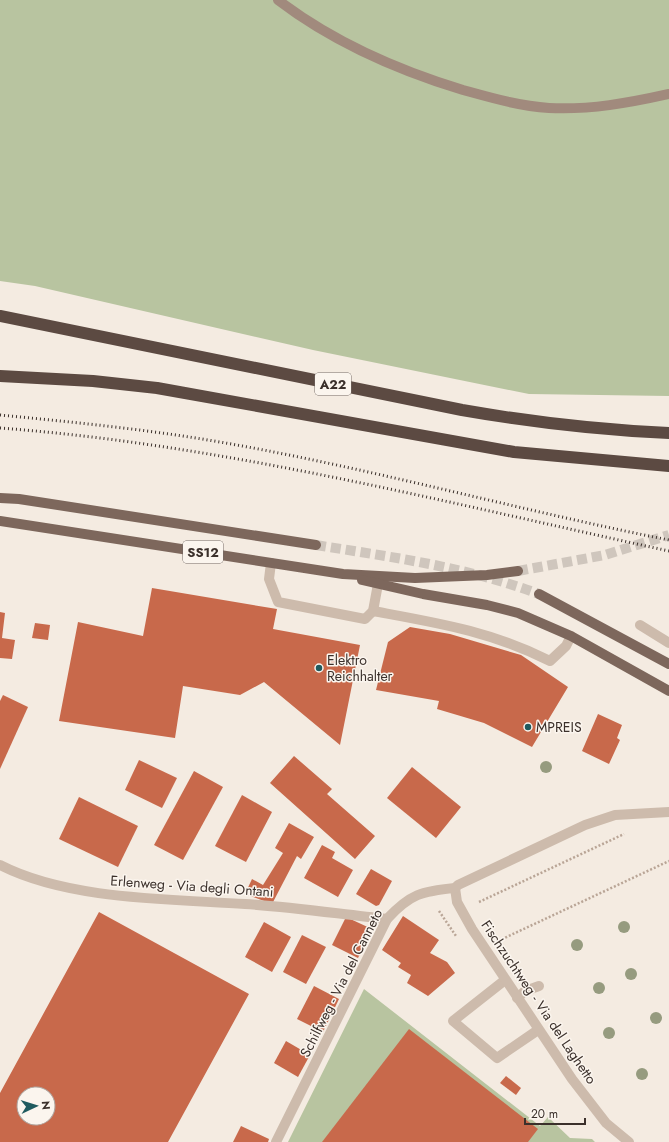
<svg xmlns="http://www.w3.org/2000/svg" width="669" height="1142" font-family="Jost,sans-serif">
<rect width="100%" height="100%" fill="#f4ebe1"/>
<g fill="#b8c4a0">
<polygon points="0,0 669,0 669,396 529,394 313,350 35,286 0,281"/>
<polygon points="364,989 540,1126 548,1117 570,1138 592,1139 595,1142 288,1142"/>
</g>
<g fill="#c8694b" fill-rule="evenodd">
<polygon points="152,588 277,609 273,629 360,645 340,745 264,682 240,695 183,686 175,738 59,721 78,622 143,636"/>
<polygon points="0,612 5,613 2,638 15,640 12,659 0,658"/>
<polygon points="35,623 50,625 48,640 32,638"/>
<polygon points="410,627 450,634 521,655 568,687 532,747 484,723 437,709 439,701 376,690 388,642"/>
<polygon points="3,695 28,707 0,769 0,701"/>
<polygon points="598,714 622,725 617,738 620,740 609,764 582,751"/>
<polygon points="294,756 332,789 327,794 375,836 355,859 270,783"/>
<polygon points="139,760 177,778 162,808 125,790"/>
<polygon points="412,767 461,807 436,838 387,798"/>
<polygon points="194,771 223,787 183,860 154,845"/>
<polygon points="242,795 272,812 246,862 215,846"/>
<polygon points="79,797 138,826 118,867 59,839"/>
<polygon points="289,823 314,837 301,859 297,856 272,904 245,894 252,879 263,885 283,853 275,848"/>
<polygon points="322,845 335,852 332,858 353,870 338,897 304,878"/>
<polygon points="371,869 392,881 379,905 376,906 356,894"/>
<path d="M99,912L249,994L168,1142H0V1093ZM24,1094H48V1118H24Z"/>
<polygon points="403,916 439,940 430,953 447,962 455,973 428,996 407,983 411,975 398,967 401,963 382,950"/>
<polygon points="346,917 372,929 358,958 332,945"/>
<polygon points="264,922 291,937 272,972 245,957"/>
<polygon points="302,935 326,947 306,984 283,972"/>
<polygon points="314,986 339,999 323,1032 297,1019"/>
<polygon points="409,1029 538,1129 528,1142 322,1142"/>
<polygon points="286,1041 310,1055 298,1077 274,1063"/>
<polygon points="506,1076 521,1088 516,1095 500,1083"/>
<polygon points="241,1126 269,1139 268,1142 233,1142"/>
</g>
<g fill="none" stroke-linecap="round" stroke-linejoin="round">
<g stroke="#cfc6bd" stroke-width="10" stroke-dasharray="10 5" stroke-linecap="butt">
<path d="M316,545C391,557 467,567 539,594"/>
<polyline points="518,571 605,555 669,535"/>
</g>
<g stroke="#b9a596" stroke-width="2.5" stroke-dasharray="2 2" stroke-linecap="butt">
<polyline points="479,902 624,834"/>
<polyline points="439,911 456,936"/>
<polyline points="498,941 669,861"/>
</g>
<g stroke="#cdbbac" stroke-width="10">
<polyline points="271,563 269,579 278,602 365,619 373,611 378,584"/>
<path d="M373,611C438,623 490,631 550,661L566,646L571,636"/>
<polyline points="640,625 669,643"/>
<polyline points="505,980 453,1021 497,1058 538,1030"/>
<polyline points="517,998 525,991 539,986"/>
</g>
<g stroke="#cdbbac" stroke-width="10">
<path d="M0,865C68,900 169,899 245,904C292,907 339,914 387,919"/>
<polyline points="455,888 457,902 472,929 572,1079 606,1123 629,1142"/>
<path d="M276,1142L387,919C410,894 422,891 455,888L458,885L585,825L615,815L669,812"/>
</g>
<path stroke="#a18a7d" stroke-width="10" d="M278,0C333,42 397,70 463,90C492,98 519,106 549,108C590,110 629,103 669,94"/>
<g stroke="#7d675c" stroke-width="10">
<polyline points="0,498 19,499 316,545"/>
<polyline points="0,521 343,574 415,578 487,575 518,571"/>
<polyline points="362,580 423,594 487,605 518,613 571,636 669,691"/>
<polyline points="539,594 669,664"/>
</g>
<g stroke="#5c4a42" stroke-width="12">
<path d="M0,316L462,410C531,422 599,430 669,433"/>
<polyline points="0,376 93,381 157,388 514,452 669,466"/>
</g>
<g stroke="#3b302b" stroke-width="3" stroke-dasharray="1 3" stroke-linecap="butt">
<path d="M0,415C72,422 143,429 214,441C367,467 517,510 669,540"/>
<path d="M0,428C227,445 447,503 669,551"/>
</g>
</g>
<g fill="#969b7f">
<circle cx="546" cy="767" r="6"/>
<circle cx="624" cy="927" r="6"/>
<circle cx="577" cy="945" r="6"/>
<circle cx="631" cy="974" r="6"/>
<circle cx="599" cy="988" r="6"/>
<circle cx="656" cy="1018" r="6"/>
<circle cx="609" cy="1033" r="6"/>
<circle cx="642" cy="1074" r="6"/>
</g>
<g fill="#1f5a5e" stroke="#fbf5ee" stroke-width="1.5">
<circle cx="319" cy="668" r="4"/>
<circle cx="528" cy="727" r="4"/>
</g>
<g text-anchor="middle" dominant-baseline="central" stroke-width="3" stroke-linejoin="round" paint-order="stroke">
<g fill="#fbf5ee" stroke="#756b66" stroke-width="1">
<rect x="315" y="373" width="36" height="22" rx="3"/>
<rect x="183" y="541" width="40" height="22" rx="3"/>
</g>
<g font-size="13" font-weight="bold" fill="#3b302b">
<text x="333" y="384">A22</text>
<text x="203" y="552">SS12</text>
</g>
<g font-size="14" fill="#3b302b" stroke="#fbf5ee" text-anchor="start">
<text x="327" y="660">Elektro<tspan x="327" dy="16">Reichhalter</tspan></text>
<text x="536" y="727">MPREIS</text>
</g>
<g font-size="14" fill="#3b302b" stroke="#fbf5ee">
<text transform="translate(192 886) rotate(4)">Erlenweg - Via degli Ontani</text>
<text transform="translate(341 983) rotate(-63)">Schilfweg - Via del Canneto</text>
<text transform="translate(539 1002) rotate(56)">Fischzuchtweg - Via del Laghetto</text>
</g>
</g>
<g transform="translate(36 1106) rotate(86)"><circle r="19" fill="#fbf5ee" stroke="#aea6a0"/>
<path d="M0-3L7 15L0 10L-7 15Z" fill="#1f5a5e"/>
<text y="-6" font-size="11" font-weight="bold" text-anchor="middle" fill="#3b302b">N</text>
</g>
<path d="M525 1118v6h60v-6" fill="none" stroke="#3b302b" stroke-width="2"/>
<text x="531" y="1118" font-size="12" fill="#3b302b" stroke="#fbf5ee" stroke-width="3" paint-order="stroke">20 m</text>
</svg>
